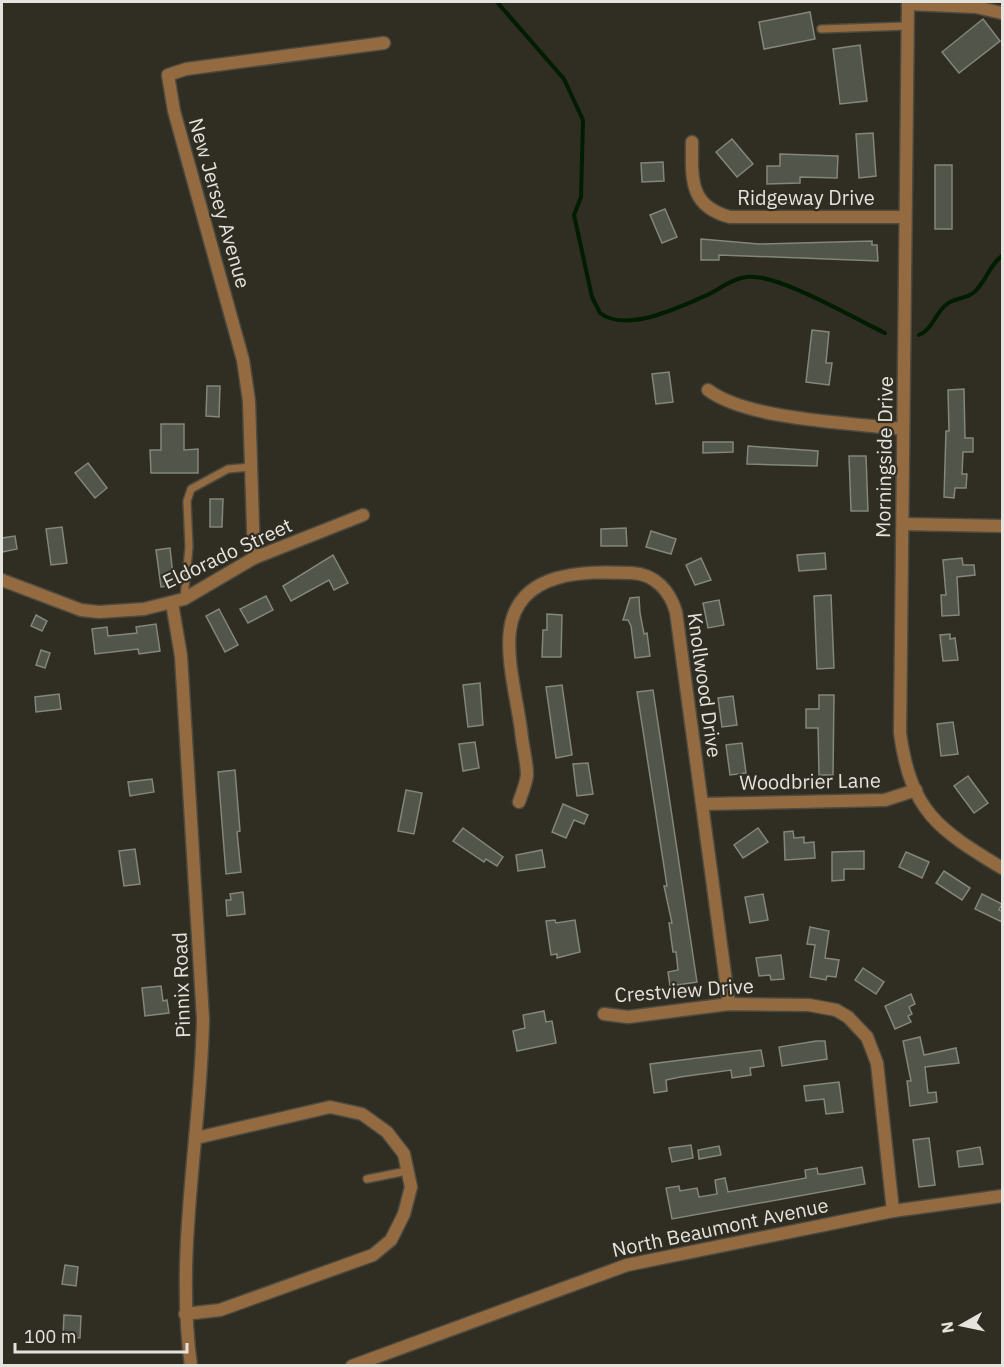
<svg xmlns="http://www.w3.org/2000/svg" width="1004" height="1367" font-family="'IBM Plex Sans',sans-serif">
<rect width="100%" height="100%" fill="#302d22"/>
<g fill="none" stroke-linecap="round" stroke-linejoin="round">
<g stroke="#001d01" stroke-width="4">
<path d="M497,2L564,79L583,120L581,197L574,215L592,297L600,313C626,333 678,308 705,296C719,290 730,279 746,277C776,272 855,319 885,333"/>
<path d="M919,335C933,329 935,313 947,304C954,298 966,299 973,293C986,283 988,266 1002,256"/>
</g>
</g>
<g fill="#525549" stroke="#83867a" stroke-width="1.5">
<polygon points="810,12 815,39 764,49 759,22"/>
<polygon points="983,19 1000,41 959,73 942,52"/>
<polygon points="860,45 867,101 840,104 833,49"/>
<polygon points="873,133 876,176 859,178 856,134"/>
<polygon points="732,139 753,164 737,177 716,152"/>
<polygon points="780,154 838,156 837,178 800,177 800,183 767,184 767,166 780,166"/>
<polygon points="663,162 664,181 642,182 641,163"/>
<rect x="935" y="165" width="17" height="64"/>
<polygon points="665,209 677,237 662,243 650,215"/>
<polygon points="701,239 759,244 872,241 872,245 877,245 878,261 719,255 719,260 701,260"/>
<polygon points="812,330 829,332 826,363 832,363 829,385 806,382"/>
<polygon points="669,372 673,402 656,404 652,374"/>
<polygon points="207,386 220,386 219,417 206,416"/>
<polygon points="964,389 965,438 973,438 973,452 963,452 962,474 967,474 966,488 955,488 954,498 944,497 946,431 949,431 948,390"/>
<polygon points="161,424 184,424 184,450 198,449 198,473 151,473 150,450 161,450"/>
<polygon points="703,442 733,442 733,452 703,453"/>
<polygon points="748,446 818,451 817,466 747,464"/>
<polygon points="849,456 866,456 868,511 851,511"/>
<polygon points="88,463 107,488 95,498 75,473"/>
<polygon points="210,499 223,499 222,527 210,527"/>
<polygon points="62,527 67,563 51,565 46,529"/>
<polygon points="626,528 627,546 601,546 601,529"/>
<polygon points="651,531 676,539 671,554 646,547"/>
<polygon points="15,536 17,549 2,552 2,538"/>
<polygon points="170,548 174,585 161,587 156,550"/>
<polygon points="825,553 826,569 799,571 797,555"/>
<polygon points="333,555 348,583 334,590 329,580 291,601 283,586"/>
<polygon points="701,558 711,580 695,585 686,565"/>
<polygon points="962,558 963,565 974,565 975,575 957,577 959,615 942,616 941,595 946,595 943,560"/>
<polygon points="831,595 834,668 817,669 814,596"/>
<polygon points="266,596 273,610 248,623 240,609"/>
<polygon points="639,597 640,613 644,634 647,633 650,656 635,658 631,626 628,620 623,620 630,598"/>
<polygon points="719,600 724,625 708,628 703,603"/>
<polygon points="219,609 238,645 225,652 206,616"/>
<polygon points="547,614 562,615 561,657 542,657 543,630 547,630"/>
<polygon points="36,615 47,621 42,631 31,626"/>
<polygon points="156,624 160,651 139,654 138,649 95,654 92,629 107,627 108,636 137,633 136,627"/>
<polygon points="950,634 950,639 955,638 958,660 943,661 940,635"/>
<polygon points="41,650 50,653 45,668 36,665"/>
<polygon points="480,683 483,725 468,727 463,685"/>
<polygon points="562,685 572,755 556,758 546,687"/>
<polygon points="653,690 697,982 670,986 668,972 678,970 676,952 673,952 669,923 672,923 664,886 667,886 637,692"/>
<polygon points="59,694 61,709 36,712 35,697"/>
<polygon points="819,695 834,695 833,775 819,775 818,728 806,728 806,709 819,709"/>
<polygon points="733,696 737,725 722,727 718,698"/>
<polygon points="953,722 958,754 941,756 937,724"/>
<polygon points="475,742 479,768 463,771 459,744"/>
<polygon points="742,743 746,773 730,775 726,745"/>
<polygon points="588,763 593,794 577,796 573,764"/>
<polygon points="235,770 240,831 237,832 241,872 226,874 218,772"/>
<polygon points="968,776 988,803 974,813 954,786"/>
<polygon points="152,779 154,792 130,796 128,782"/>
<polygon points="406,790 422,793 414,834 398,831"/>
<polygon points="563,804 588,815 584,824 574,820 566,838 552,832"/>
<polygon points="463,828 503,857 497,866 486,859 484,862 453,841"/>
<polygon points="758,828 768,842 743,858 734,845"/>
<polygon points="793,831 794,838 804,837 804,843 814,842 815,858 785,860 784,832"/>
<polygon points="135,849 140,884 124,886 119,851"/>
<polygon points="542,850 545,867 518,871 516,855"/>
<polygon points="864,851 864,869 844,869 844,880 832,881 832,852"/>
<polygon points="906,852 929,862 922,878 899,867"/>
<polygon points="944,871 970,888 962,900 936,883"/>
<polygon points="243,892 245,914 227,916 226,900 231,900 230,894"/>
<polygon points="763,894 768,920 750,923 745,897"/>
<polygon points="982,894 1002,904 999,910 1002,911 1002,922 975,909"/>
<polygon points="555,920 556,923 575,920 580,952 557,958 557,954 551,955 546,921"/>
<polygon points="810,927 829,931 825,958 839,960 836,977 827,976 826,980 810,977 815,945 807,944"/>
<polygon points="781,955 784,979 771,980 770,975 759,976 756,958"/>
<polygon points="863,968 884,982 876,994 855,980"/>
<polygon points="161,986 163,1001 167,1000 169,1013 145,1016 142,988"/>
<polygon points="911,994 915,1004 909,1007 912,1014 908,1016 911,1022 895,1029 885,1006"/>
<polygon points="544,1011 546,1022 552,1021 556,1043 517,1051 513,1031 525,1028 523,1015"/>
<polygon points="920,1037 924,1055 956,1048 959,1063 925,1067 928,1093 936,1092 937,1102 910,1106 907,1081 911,1081 903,1041"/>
<polygon points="816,1041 825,1041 827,1059 782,1066 779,1047"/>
<polygon points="761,1050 764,1066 750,1068 751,1075 732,1078 731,1070 680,1077 666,1080 667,1091 654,1093 650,1064"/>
<polygon points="839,1082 843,1112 826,1114 824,1099 806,1101 804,1086"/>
<polygon points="929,1138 935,1185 919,1187 913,1140"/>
<polygon points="691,1145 693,1158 672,1162 669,1148"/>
<polygon points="719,1146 721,1155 699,1159 698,1150"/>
<polygon points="980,1147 983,1164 959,1167 957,1151"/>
<polygon points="862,1167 865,1184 672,1219 666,1188 679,1186 680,1191 697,1188 699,1197 717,1194 715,1180 725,1178 728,1192 806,1178 805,1170 817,1168 818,1174 823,1174"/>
<polygon points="65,1265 78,1267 76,1286 62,1284"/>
<polygon points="64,1315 81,1316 80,1338 63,1337"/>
</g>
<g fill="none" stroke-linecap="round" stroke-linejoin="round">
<defs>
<g id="service">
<polyline points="821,29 907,26"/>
<polyline points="184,599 189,547 187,501 191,489 228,469 251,467"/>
<polyline points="367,1179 407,1171"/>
</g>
<g id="minor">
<path d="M908,2L900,733C911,812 938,829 1002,868"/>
<polyline points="908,4 976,7 1002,13"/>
<path d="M692,142C692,177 688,206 730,217H905"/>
<path d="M708,390C748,420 851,423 903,429"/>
<polyline points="903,524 1002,526"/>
<polyline points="254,558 249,401 243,360 174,111 168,75 186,69 384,43"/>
<polyline points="2,580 81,610 99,612 144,609 184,599 254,558 363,515"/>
<path d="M172,603L181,656L203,1019C201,1135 175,1250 191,1366"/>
<path d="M519,802C522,793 526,784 527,775C527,761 522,744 521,730C517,700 506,659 510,630C518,570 585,571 632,573C655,574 670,591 676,612L729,1004"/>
<polyline points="703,804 885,800 916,790"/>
<polyline points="604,1014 628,1017 729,1004 809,1005 836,1010 848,1017 867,1037 877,1063 893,1211"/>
<polyline points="185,1314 220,1310 373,1255 391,1240 404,1214 411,1187 404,1154 387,1132 362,1114 330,1107 196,1138"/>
</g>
<polyline id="tertiary" points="352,1366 627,1265 893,1211 1002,1196"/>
</defs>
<use href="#service" stroke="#4d4a40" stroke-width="10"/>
<use href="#minor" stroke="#4d4a40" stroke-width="15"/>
<use href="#tertiary" stroke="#4d4a40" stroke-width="15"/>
<use href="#service" stroke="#946b41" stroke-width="7"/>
<use href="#minor" stroke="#946b41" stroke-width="12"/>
<use href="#tertiary" stroke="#946b41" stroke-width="12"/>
</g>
<g text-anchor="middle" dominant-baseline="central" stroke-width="4.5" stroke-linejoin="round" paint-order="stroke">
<g font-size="20" fill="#e5e3dd" stroke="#302d22">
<text x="806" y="197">Ridgeway Drive</text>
<text transform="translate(220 203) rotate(74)">New Jersey Avenue</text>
<text transform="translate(884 457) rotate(-89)">Morningside Drive</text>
<text transform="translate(227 553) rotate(-25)">Eldorado Street</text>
<text transform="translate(705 685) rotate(82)">Knollwood Drive</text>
<text transform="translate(810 781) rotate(-1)">Woodbrier Lane</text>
<text transform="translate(181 985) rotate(-92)">Pinnix Road</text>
<text transform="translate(684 990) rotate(-4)">Crestview Drive</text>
<text transform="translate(720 1227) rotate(-12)">North Beaumont Avenue</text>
</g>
</g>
<rect width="1004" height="1367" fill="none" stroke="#e5e3dd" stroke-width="6"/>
<g transform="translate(962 1325) rotate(261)" stroke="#302d22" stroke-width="4.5" paint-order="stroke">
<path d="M0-4.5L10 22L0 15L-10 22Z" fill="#e5e3dd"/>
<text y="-9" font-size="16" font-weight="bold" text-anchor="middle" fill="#e5e3dd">N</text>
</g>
<path d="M15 1343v9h172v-9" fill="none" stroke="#e5e3dd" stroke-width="3"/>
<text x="24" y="1343" font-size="18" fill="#e5e3dd" stroke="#302d22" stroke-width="4.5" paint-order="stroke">100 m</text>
</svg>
